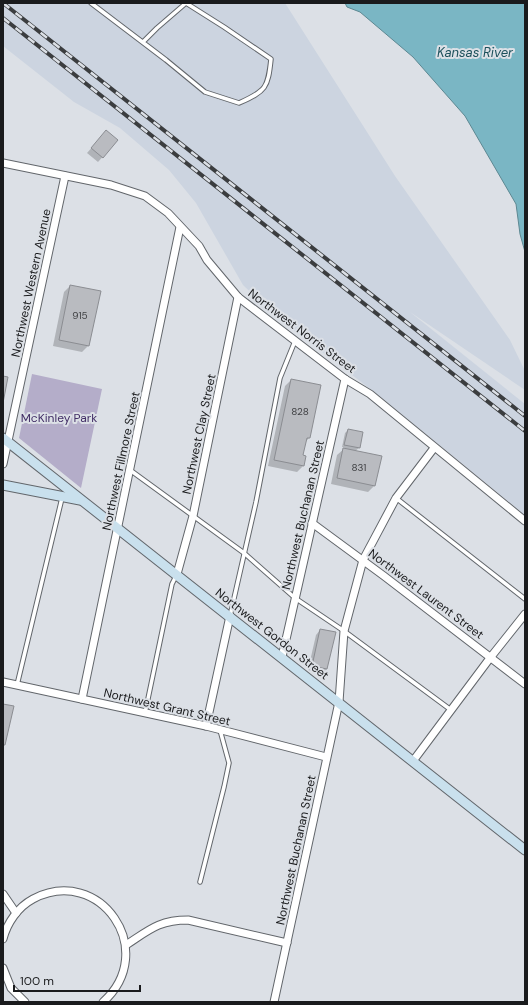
<svg xmlns="http://www.w3.org/2000/svg" width="528" height="1005" font-family="'DM Sans',sans-serif">
<rect width="100%" height="100%" fill="#dce0e6"/>
<polygon fill="#ccd4e0" points="3,3 285,3 395,176 510,340 525,371 525,390 410,312 525,404 525,515 382,398 274,315 243,285 196,203 169,170 120,128 74,102 3,46"/>
<polygon fill="#b4adc9" points="32,374 102,389 81,488 19,438"/>
<polygon fill="#7ab6c4" stroke="#5d8892" points="345,3 525,3 525,252 520,234 516,204 465,116 413,57 360,12 347,7"/>
<g fill="#0003">
<polygon points="102,136 117,141 98,162 87,153"/>
<polygon points="70,286 88,346 82,352 53,346 64,292"/>
<polygon points="291,380 309,438 306,441 302,456 305,457 303,466 297,472 268,466 285,386"/>
<polygon points="348,430 359,448 355,451 374,486 368,492 331,484 337,455 345,448 342,447 345,433"/>
<polygon points="320,630 327,669 322,673 308,670 316,635"/>
</g>
<g fill="#b9bbc0" stroke="#8b8d92">
<polygon points="106,130 118,140 103,158 91,148"/>
<polygon points="70,285 101,291 89,346 59,340"/>
<polygon points="3,376 8,377 3,403"/>
<polygon points="291,379 321,385 310,438 307,438 303,455 306,456 304,466 274,460"/>
<polygon points="348,429 363,432 360,448 344,445"/>
<polygon points="343,448 382,456 375,486 337,478"/>
<polygon points="320,629 336,632 327,669 312,666"/>
<polygon points="3,704 14,706 5,745 3,745"/>
</g>
<g fill="none" stroke-linecap="round" stroke-linejoin="round">
<defs>
<g id="service">
<path d="M91,3L166,60L205,92L239,103C266,91 268,88 271,59L224,27L186,3L157,28L143,42"/>
<polyline points="130,470 244,553 295,598 344,631 451,710"/>
<polyline points="396,498 525,599"/>
<polyline points="230,616 256,502 280,378 295,341"/>
<polyline points="17,685 62,498"/>
<polyline points="145,713 172,584 176,576"/>
<polyline points="200,882 224,787 229,763 220,730"/>
</g>
<g id="minor">
<polyline points="3,163 111,185 145,196 168,213 199,246 207,260 238,297 345,379 370,394 525,521"/>
<polyline points="3,464 65,176"/>
<polyline points="312,523 384,576 525,684"/>
<polyline points="177,574 193,516 238,297"/>
<polyline points="282,657 345,379"/>
<polyline points="3,682 206,726 326,757"/>
<polyline points="82,699 180,227"/>
<polyline points="206,726 230,616"/>
<polyline points="413,761 490,658 525,614"/>
<polyline points="3,894 16,913"/>
<path d="M3,939C7,923 18,907 33,899C100,864 160,951 103,1002"/>
<path d="M126,945C149,930 159,920 188,920L287,943"/>
<polyline points="3,968 11,988 25,1002"/>
<polyline points="274,1002 339,702 344,631 363,560 396,498 434,448"/>
</g>
<g id="secondary">
<polyline points="3,438 525,850"/>
<polyline points="3,485 80,500"/>
</g>
</defs>
<use href="#service" stroke="#62666b" stroke-width="5.5"/>
<use href="#minor" stroke="#62666b" stroke-width="9"/>
<use href="#secondary" stroke="#62666b" stroke-width="11"/>
<use href="#service" stroke="#fff" stroke-width="3.5"/>
<use href="#minor" stroke="#fff" stroke-width="7"/>
<use href="#secondary" stroke="#c9e0ed" stroke-width="9"/>
<defs>
<g id="rail">
<polyline points="3,3 525,416"/>
<polyline points="3,18 525,431"/>
</g>
</defs>
<use href="#rail" stroke="#3b3d3f" stroke-width="4"/>
<use href="#rail" stroke="#dce0e6" stroke-width="2.5" stroke-dasharray="8" stroke-linecap="butt"/>
</g>
<g text-anchor="middle" dominant-baseline="central" stroke-width="4" stroke-linejoin="round" paint-order="stroke">
<g font-size="10" fill="#424346">
<text x="80" y="315">915</text>
<text x="300" y="411">828</text>
<text x="359" y="467">831</text>
</g>
<g font-size="12" fill="#1a1b1d" stroke="#dce0e6">
<text transform="translate(31 283) rotate(-78)">Northwest Western Avenue</text>
<text transform="translate(302 331) rotate(37)">Northwest Norris Street</text>
<text transform="translate(199 434) rotate(-78)">Northwest Clay Street</text>
<text transform="translate(121 461) rotate(-78)">Northwest Fillmore Street</text>
<text transform="translate(303 515) rotate(-77)">Northwest Buchanan Street</text>
<text transform="translate(426 594) rotate(37)">Northwest Laurent Street</text>
<text transform="translate(272 634) rotate(38)">Northwest Gordon Street</text>
<text transform="translate(167 707) rotate(13)">Northwest Grant Street</text>
<text transform="translate(296 850) rotate(-78)">Northwest Buchanan Street</text>
</g>
<g font-size="12" fill="#422e66" stroke="#dce0e6">
<text x="59" y="418">McKinley Park</text>
</g>
<g font-size="13" font-style="italic" fill="#1c505b" stroke="#dce0e6">
<text x="475" y="52">Kansas River</text>
</g>
</g>
<rect width="528" height="1005" fill="none" stroke="#1a1b1d" stroke-width="8"/>
<path d="M14 985v6h126v-6" fill="none" stroke="#1a1b1d" stroke-width="2"/>
<text x="20" y="985" font-size="12" fill="#1a1b1d" stroke="#dce0e6" stroke-width="3" paint-order="stroke">100 m</text>
</svg>
